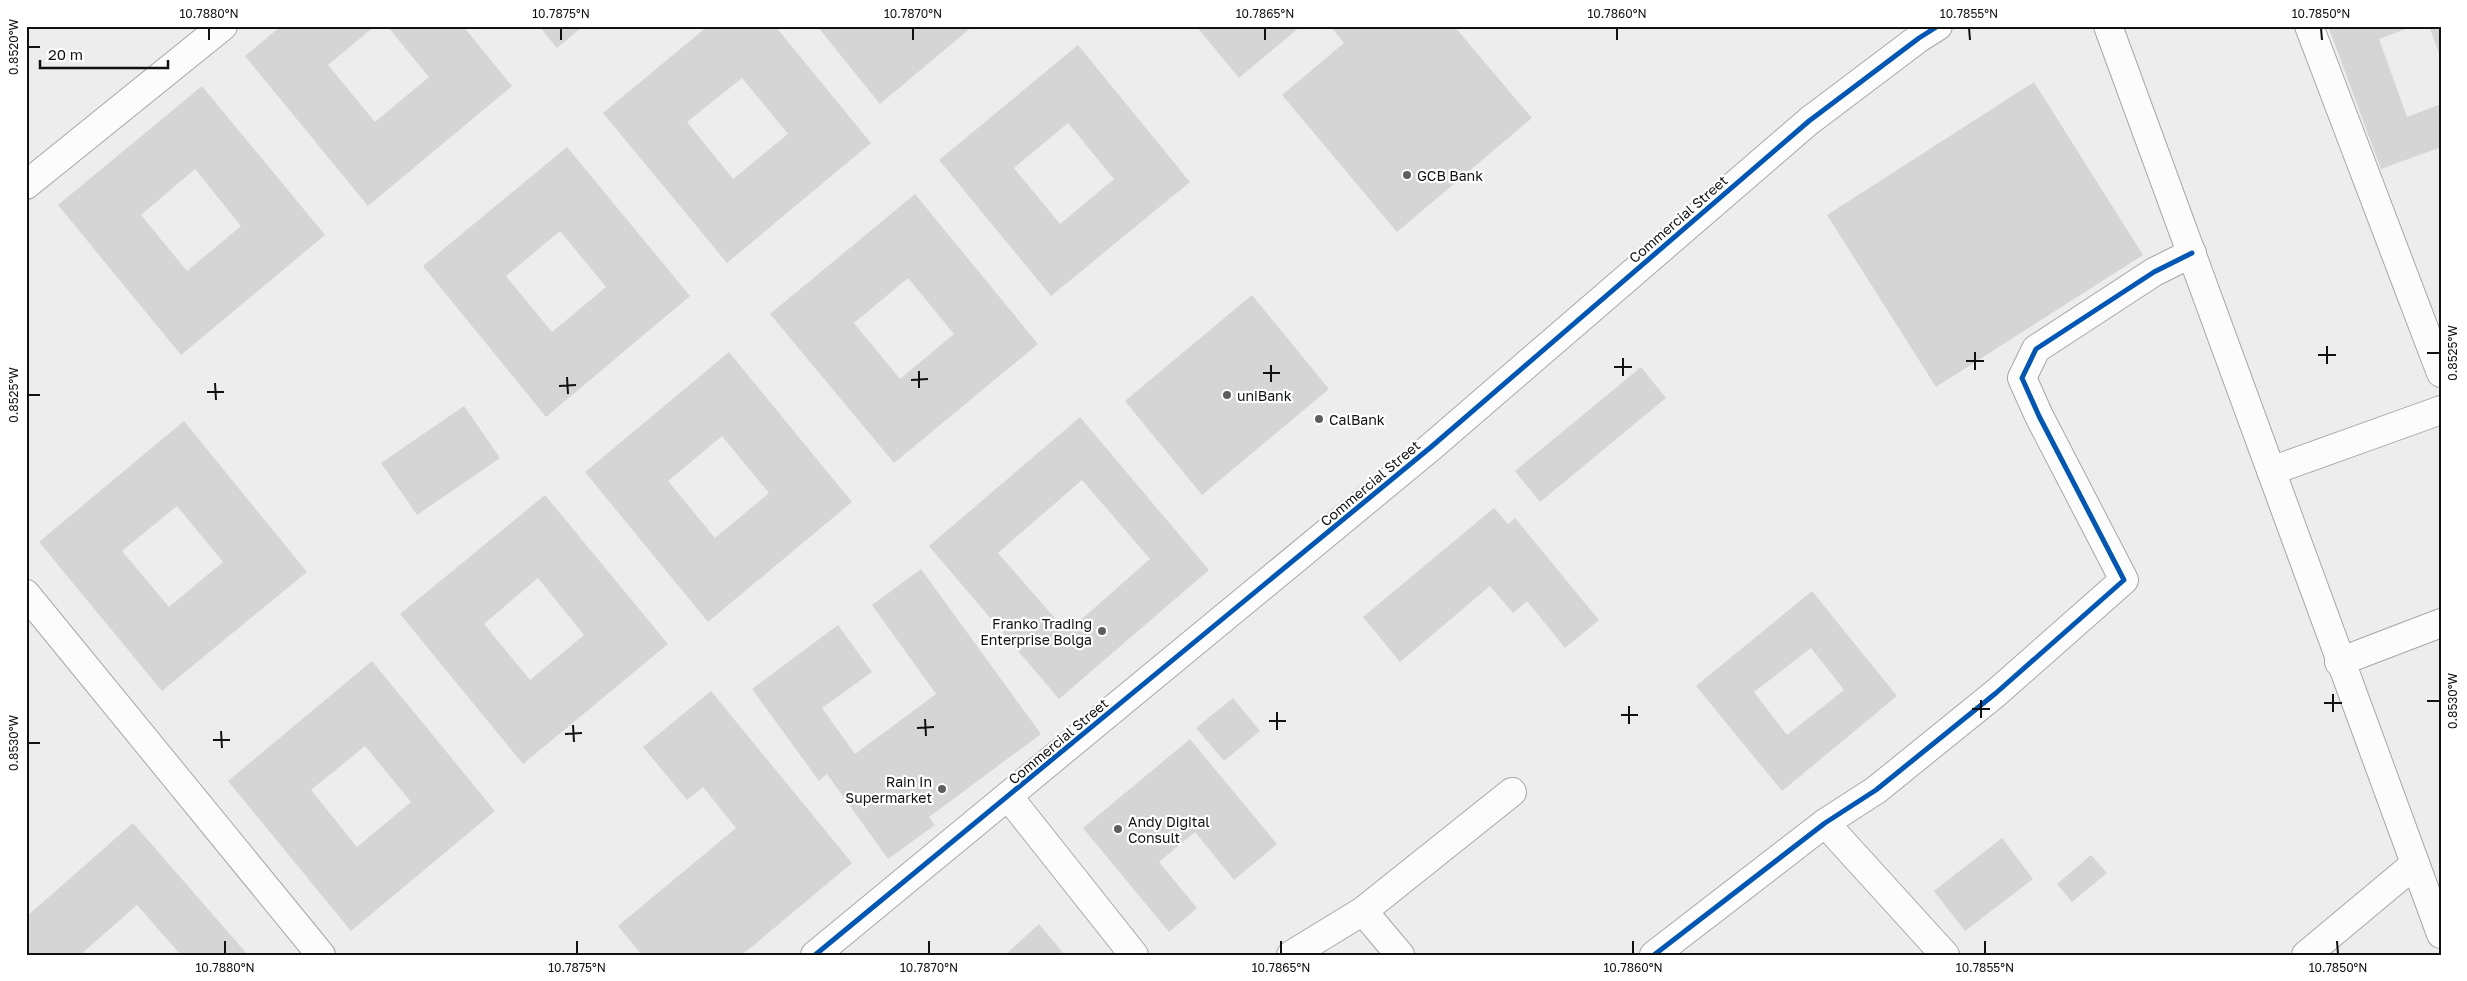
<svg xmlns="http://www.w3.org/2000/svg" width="2467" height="981" font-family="'Golos Text',sans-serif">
<rect width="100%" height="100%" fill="#ededee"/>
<g fill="#d6d5d6" fill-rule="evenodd">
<polygon points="281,26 375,26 328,65 375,122 429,77 387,26 463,26 512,86 368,206 245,56"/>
<polygon points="539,26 583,26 557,48"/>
<path d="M708,26H775L871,143L727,263L603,113ZM742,78L788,134L733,179L687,122Z"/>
<polygon points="817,26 973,26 880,104"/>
<polygon points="1196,26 1301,26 1239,78"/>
<polygon points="1330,26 1454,26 1532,118 1397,232 1282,95 1344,43"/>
<polygon points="2328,26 2414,26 2379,39 2407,117 2441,104 2441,147 2381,169"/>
<polygon points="2429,26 2441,26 2441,59"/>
<path d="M1078,45L1190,182L1051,296L939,160ZM1068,123L1114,179L1060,224L1014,168Z"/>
<polygon points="2034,82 2143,255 1936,387 1827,215"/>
<path d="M202,86L325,235L181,355L58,205ZM195,169L241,226L187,271L141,215Z"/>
<path d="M567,147L690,296L546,417L423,266ZM560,231L606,287L552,332L506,276Z"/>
<path d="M915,194L1038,344L894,463L770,314ZM908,278L954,334L900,379L854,323Z"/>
<polygon points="1252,295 1329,389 1202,495 1125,401"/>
<path d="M729,352L852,502L708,622L585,472ZM722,436L769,493L715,538L668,481Z"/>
<polygon points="1641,367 1666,398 1540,502 1515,471"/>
<polygon points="464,406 500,458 417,515 381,463"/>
<path d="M1080,417L1209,570L1059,699L929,546ZM1082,480L1150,559L1067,632L998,553Z"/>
<path d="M184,421L307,572L162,691L39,542ZM177,506L223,562L169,607L122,551Z"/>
<path d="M545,495L668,644L523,764L400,614ZM538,578L584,635L530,680L484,624Z"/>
<polygon points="1494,508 1508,524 1515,518 1599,620 1565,648 1527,601 1513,613 1490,586 1400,662 1363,617"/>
<polygon points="921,569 1041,734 929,817 935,825 888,859 827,774 819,781 752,689 838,625 872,672 822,708 855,754 936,694 872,605"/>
<path d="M1812,591L1897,696L1782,791L1696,686ZM1811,648L1844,690L1787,735L1754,692Z"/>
<path d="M372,661L495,811L351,931L228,781ZM365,746L411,802L357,847L311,790Z"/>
<polygon points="711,691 852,863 742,955 642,955 618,926 736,828 703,787 687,800 643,747"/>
<polygon points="1233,698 1260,731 1224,761 1196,728"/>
<polygon points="1190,739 1277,844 1234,880 1195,832 1159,862 1197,908 1169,932 1083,828"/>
<polygon points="133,823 248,955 181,955 137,905 80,955 26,955 26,917"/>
<polygon points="2002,838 2033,879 1965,931 1934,891"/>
<polygon points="2091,855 2107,873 2072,902 2057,884"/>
<polygon points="1039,924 1065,955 1005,955"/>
</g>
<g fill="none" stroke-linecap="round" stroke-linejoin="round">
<defs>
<g id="minor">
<polyline points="2108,26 2441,934"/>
<polyline points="2309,26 2441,373"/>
<polyline points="26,185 223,26"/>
<polyline points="2271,471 2441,410"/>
<polyline points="26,594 321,955"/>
<polyline points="2339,662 2441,623"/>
<polyline points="1008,796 1134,955"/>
<polyline points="1825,823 1945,955"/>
<polyline points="1363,911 1400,955"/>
<polyline points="815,955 1431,447 1809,121 1919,38 1938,26"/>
<polyline points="1291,955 1363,911 1512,792"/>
<polyline points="1654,955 1825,823 1876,790 1996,693 2124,580 2039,416 2022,378 2036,349 2154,272 2192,253"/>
<polyline points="2306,955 2415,864"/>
</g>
</defs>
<use href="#minor" stroke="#a7a7a7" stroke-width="30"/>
<use href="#minor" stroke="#fcfcfc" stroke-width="28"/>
<defs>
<g id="cycleway">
<polyline points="815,955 1431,447 1809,121 1919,38 1938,26"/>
<polyline points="1654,955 1825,823 1876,790 1996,693 2124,580 2039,416 2022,378 2036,349 2154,272 2192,253"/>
</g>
</defs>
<use href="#cycleway" stroke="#fff" stroke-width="8"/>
<use href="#cycleway" stroke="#0057b8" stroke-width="5"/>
</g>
<path fill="none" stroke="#101111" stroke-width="2" d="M209,28V40M561,28V40M913,28V40M1265,28V40M1617,28V40M1969,28L1970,40M2321,28L2322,40M28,47H40M2327,346V364M1975,352V370M2427,353H2440M2318,355H2336M1623,358V376M1966,361H1984M1271,365V382M1614,367H1632M919,371V388M1263,373H1280M567,377L568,394M911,380L928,379M215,383L216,400M559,386L576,385M207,392H224M28,395H40M2333,694V712M1981,700V718M2427,701H2440M2324,703H2342M1629,706V724M1972,709H1990M1277,712V730M1621,715H1638M925,719L926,736M1269,721H1286M573,725L574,742M917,728L934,727M221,731L222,748M565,734L582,733M213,740H230M28,743H40M225,941V954M577,941V954M929,941V954M1281,941V954M1633,941V954M1985,941V954M2337,941L2338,954"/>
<g fill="#5d5e5e" stroke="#fff" stroke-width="2">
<circle cx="1407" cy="175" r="5"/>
<circle cx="1227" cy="395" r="5"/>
<circle cx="1319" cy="419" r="5"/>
<circle cx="1102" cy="631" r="5"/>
<circle cx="942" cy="789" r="5"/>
<circle cx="1118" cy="829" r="5"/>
</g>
<g text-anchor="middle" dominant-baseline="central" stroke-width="4.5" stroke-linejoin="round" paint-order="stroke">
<g font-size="14" fill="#101111" stroke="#fff" text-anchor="start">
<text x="1417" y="175">GCB Bank</text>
<text x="1237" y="395">uniBank</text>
<text x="1329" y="419">CalBank</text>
<text x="1092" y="623" text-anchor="end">Franko Trading<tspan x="1092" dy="16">Enterprise Bolga</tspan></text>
<text x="932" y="781" text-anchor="end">Rain In<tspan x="932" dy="16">Supermarket</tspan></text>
<text x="1128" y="821">Andy Digital<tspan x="1128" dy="16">Consult</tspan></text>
</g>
<g font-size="14" fill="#101111" stroke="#fff">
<text transform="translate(1678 219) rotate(-41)">Commercial Street</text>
<text transform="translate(1370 483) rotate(-40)">Commercial Street</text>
<text transform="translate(1058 741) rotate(-40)">Commercial Street</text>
</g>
</g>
<rect width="2467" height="981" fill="none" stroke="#ffffff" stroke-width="55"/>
<path d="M40 60v8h128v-8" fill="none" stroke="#101111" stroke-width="2.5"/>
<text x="48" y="60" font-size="15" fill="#101111" stroke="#ffffff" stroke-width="4" paint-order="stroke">20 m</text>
<rect x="28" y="28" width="2412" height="926" fill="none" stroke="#101111" stroke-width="2"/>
<g font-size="12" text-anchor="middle" fill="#101111">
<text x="209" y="18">10.7880°N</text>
<text x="561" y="18">10.7875°N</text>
<text x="913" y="18">10.7870°N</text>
<text x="1265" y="18">10.7865°N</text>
<text x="1617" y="18">10.7860°N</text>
<text x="1969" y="18">10.7855°N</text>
<text x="2321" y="18">10.7850°N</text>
<text transform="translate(14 47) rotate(-90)" y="4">0.8520°W</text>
<text transform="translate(2453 353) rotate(-90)" y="4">0.8525°W</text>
<text transform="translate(14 395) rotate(-90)" y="4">0.8525°W</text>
<text transform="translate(2453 701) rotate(-90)" y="4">0.8530°W</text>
<text transform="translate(14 743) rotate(-90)" y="4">0.8530°W</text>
<text x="225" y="972">10.7880°N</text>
<text x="577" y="972">10.7875°N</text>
<text x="929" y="972">10.7870°N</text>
<text x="1281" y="972">10.7865°N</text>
<text x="1633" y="972">10.7860°N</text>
<text x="1985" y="972">10.7855°N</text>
<text x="2338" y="972">10.7850°N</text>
</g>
</svg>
